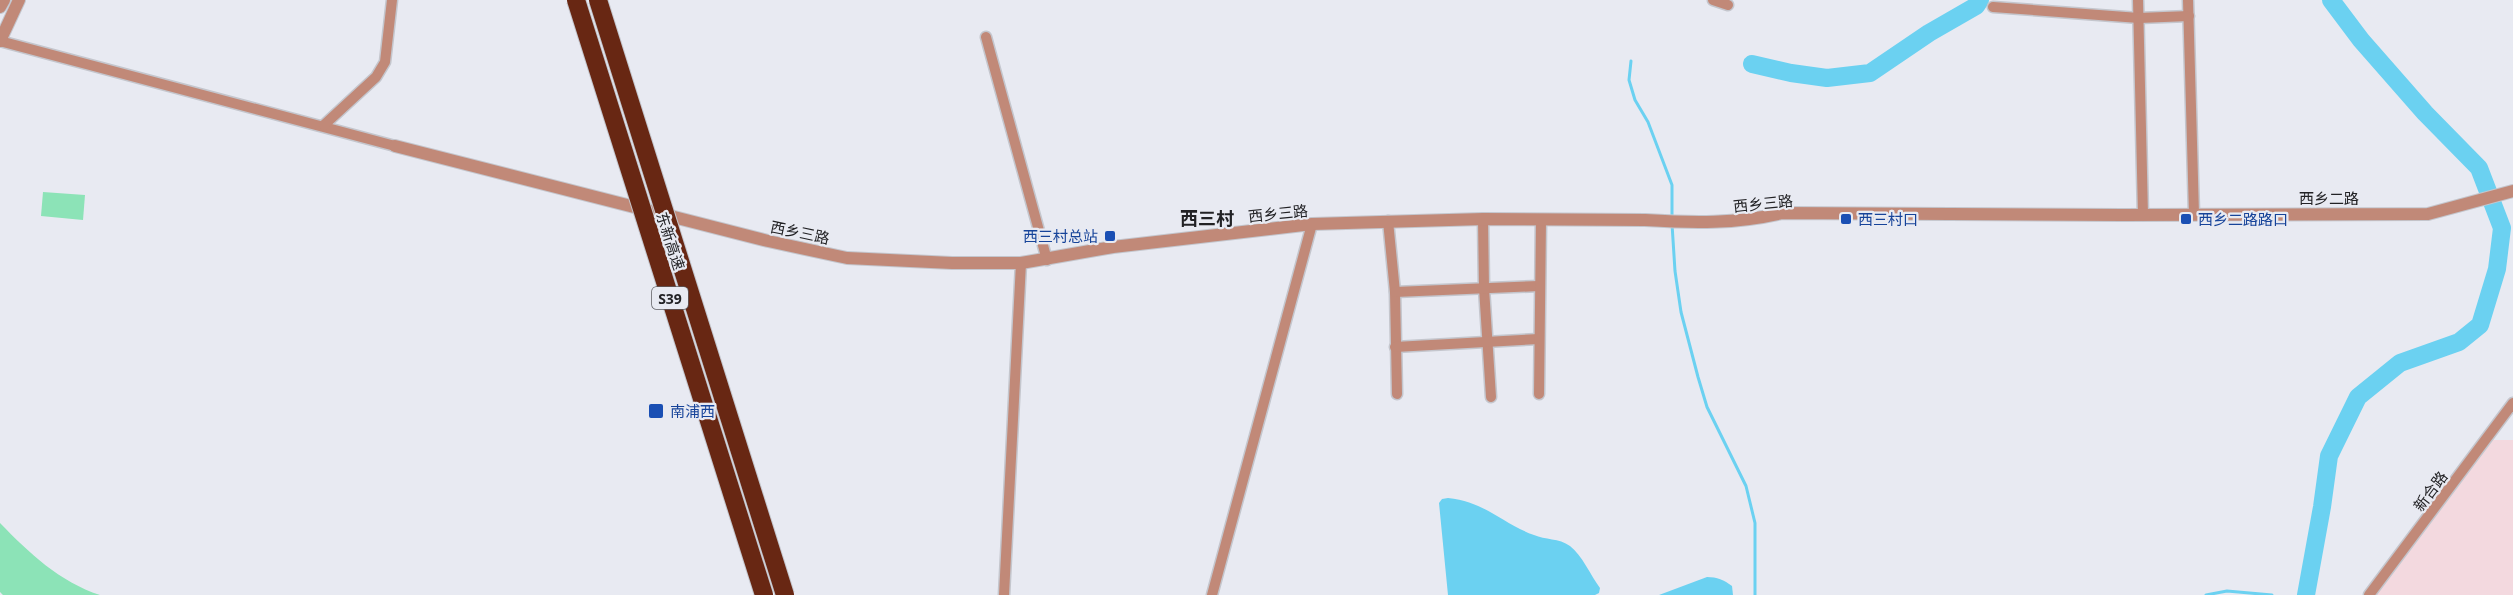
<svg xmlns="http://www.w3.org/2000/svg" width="2513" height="595" font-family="'Noto Sans','Noto Sans SC',sans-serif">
<rect width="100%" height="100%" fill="#e8eaf2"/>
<polygon fill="#f3d9df" points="2486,440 2513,440 2513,595 2369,595"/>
<g fill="#8ce3b7">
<polygon points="43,192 85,195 83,220 41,216"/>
<path d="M0,523C29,553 60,582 100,595H3L0,592Z"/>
</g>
<g fill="#6bd1f1">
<path d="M1448,498C1486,502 1501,523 1534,535C1545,540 1559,538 1570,546C1582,555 1591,576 1600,588L1599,593L1595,595H1448L1439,503L1442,499Z"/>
<path d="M1707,577C1717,577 1724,580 1732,586L1733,595H1659Z"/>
</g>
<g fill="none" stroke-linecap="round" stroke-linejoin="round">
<g stroke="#6bd1f1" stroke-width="3">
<polyline points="1631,61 1629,80 1635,100 1648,122 1672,185 1672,218"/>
<polyline points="1672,224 1675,271 1681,312 1698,377 1707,407 1746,486 1755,523 1755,595"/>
<polyline points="2206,595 2227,591 2272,595"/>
</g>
<g stroke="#6bd1f1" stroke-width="18">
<polyline points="1752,64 1791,73 1827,78 1870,73 1929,33 1976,6 1980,0"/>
<polyline points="2306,595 2322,507 2329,456 2358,397 2400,363 2459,342 2480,325 2497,269 2502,228 2479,168 2425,113 2361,40 2331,0"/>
</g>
<defs>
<g id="minor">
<polyline points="1713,0 1728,5"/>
<polyline points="2138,0 2143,215"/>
<polyline points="2188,0 2194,214"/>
<polyline points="1993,7 2139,18 2189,16"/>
<polyline points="986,37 1047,260"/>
<polyline points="0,41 395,146"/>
<polyline points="324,125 376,77 385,62 392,0"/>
<polyline points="1483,219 1484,288 1491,397"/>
<polyline points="1388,221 1395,292 1397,394"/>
<polyline points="1395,292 1539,286"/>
<polyline points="1395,347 1539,339"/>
<polyline points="1539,394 1541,220"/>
<polyline points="1004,595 1021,263"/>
<polyline points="1212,595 1312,224"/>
<polyline points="2369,595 2513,403"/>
</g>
<g id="tertiary">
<polyline points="0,7 4,0"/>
<polyline points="0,41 19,0"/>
<path d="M395,146L768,241L847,258L952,263H1021L1113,247L1312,224L1483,219L1645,220C1692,223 1736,224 1782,213L2122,215L2428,214L2513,191"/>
</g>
</defs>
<use href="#minor" stroke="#c4c6cd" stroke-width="13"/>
<use href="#tertiary" stroke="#c4c6cd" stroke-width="14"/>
<use href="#minor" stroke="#c18978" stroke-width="10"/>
<use href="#tertiary" stroke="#c18978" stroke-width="12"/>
<defs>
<g id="motorway-bridge">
<polyline points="576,0 764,595"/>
<polyline points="598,0 785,595"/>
</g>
</defs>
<use href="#motorway-bridge" stroke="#c4c6cd" stroke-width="20" stroke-linecap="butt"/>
<use href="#motorway-bridge" stroke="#682713" stroke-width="18"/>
</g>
<g fill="#1a4fb4" stroke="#e8eaf2" stroke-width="2">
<rect x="1840" y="213" width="12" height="12" rx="3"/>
<rect x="2180" y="213" width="12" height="12" rx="3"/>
<rect x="1104" y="230" width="12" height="12" rx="3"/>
<rect x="648" y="403" width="16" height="16" rx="3"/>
</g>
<g text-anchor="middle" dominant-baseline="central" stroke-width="4.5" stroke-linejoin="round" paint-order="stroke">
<rect fill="#e8eaf2" stroke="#5d5e62" stroke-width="1.5" x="652" y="287" width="36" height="22" rx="4.5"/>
<g font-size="14" font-weight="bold" fill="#222225">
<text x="670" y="298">S39</text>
</g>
<g font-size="15" fill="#222225" stroke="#e8eaf2">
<text x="2329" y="198">西乡二路</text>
<text transform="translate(1763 203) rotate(-6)">西乡三路</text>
<text transform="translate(1278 213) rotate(-6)">西乡三路</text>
<text transform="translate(800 232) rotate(12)">西乡三路</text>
<text transform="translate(671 241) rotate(72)">东新高速</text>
<text transform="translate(2430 491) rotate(-53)">新合路</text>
</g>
<g font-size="15" fill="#164399" stroke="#e8eaf2" text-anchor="start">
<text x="1858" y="219">西三村口</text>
<text x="2198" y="219">西乡二路路口</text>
<text x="1098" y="236" text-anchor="end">西三村总站</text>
<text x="670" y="411">南浦西</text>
</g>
<g font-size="18" font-weight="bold" fill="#222225" stroke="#e8eaf2">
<text x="1207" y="218">西三村</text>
</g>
</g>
</svg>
